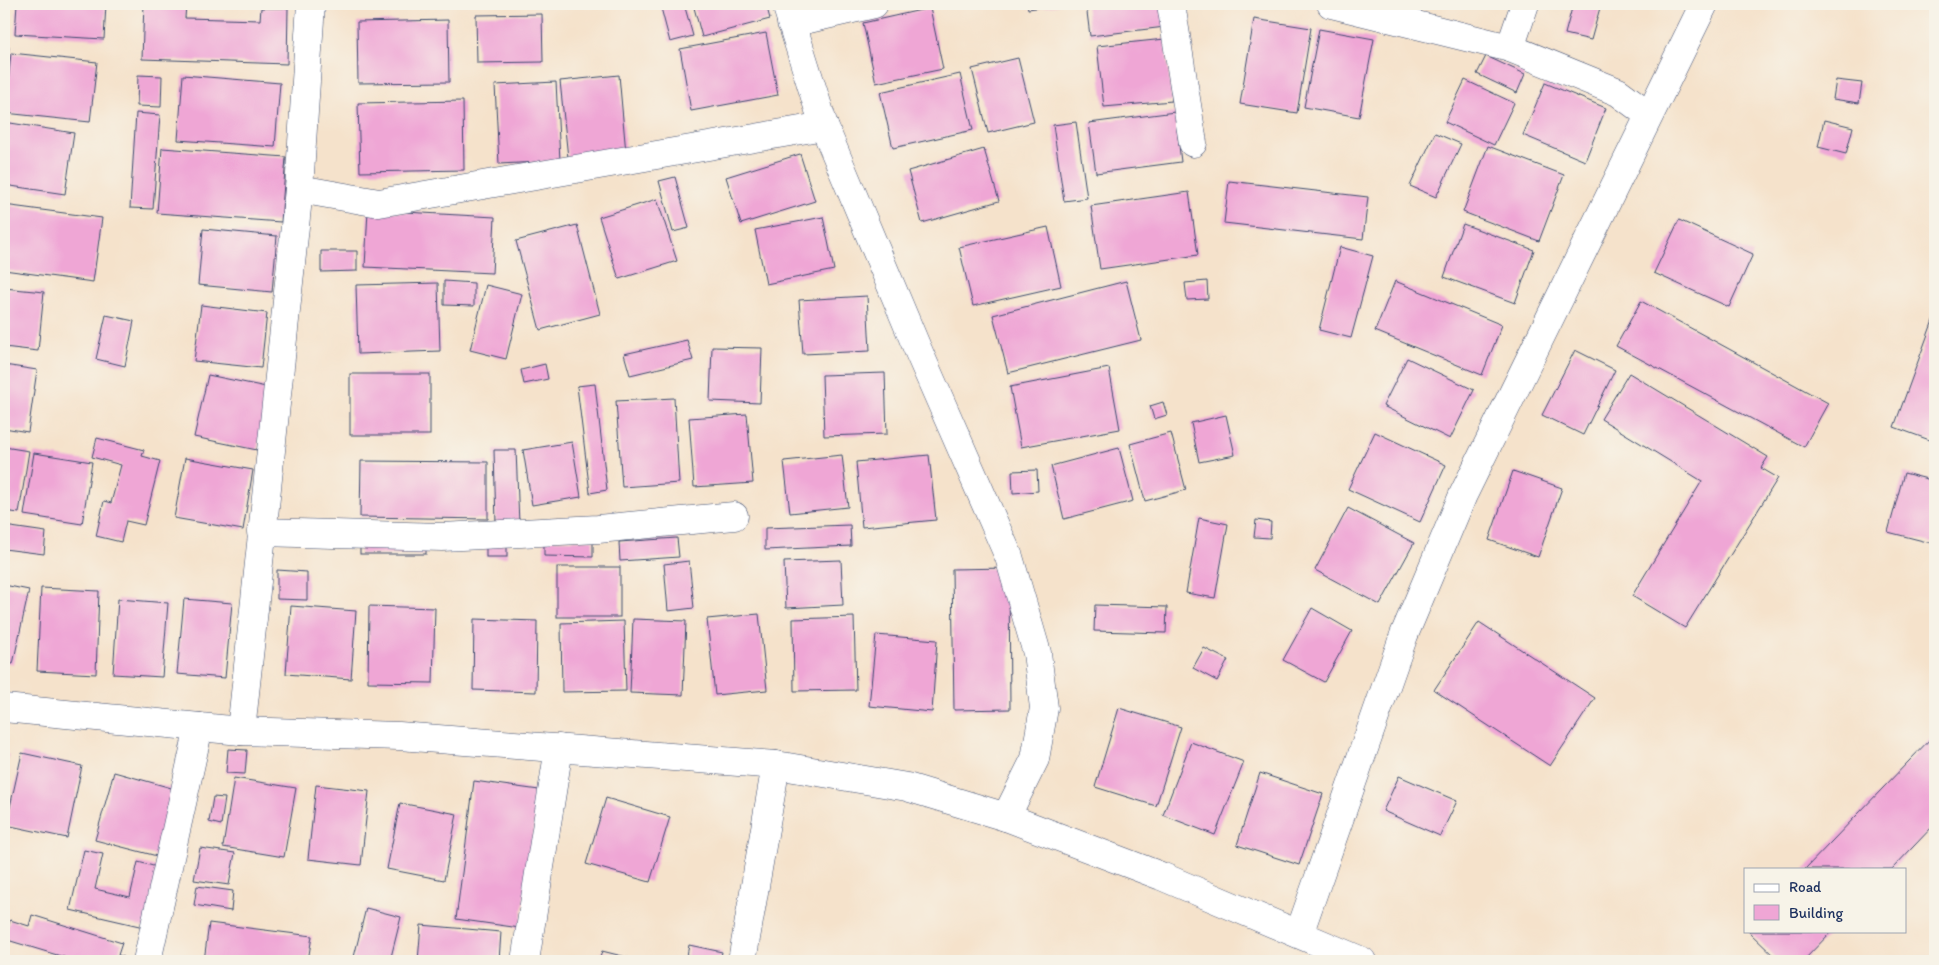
<svg xmlns="http://www.w3.org/2000/svg" width="1939" height="965" font-family="Itim,sans-serif">
<rect width="100%" height="100%" fill="#f7f3e8"/>
<filter id="ink" filterUnits="userSpaceOnUse"><feTurbulence type="fractalNoise" baseFrequency=".02" numOctaves="2"/><feDisplacementMap in="SourceGraphic" scale="10" xChannelSelector="R" yChannelSelector="G"/><feConvolveMatrix kernelMatrix="1 2 1 2 8 2 1 2 1" color-interpolation-filters="sRGB"/></filter>
<filter id="wash" filterUnits="userSpaceOnUse"><feTurbulence type="fractalNoise" baseFrequency=".0096" numOctaves="4" result="noise"/><feDisplacementMap in="SourceGraphic" scale="20" xChannelSelector="R" yChannelSelector="G"/><feGaussianBlur stdDeviation="1.12" result="paint"/><feColorMatrix in="noise" values="0 0 0 0 0 0 0 0 0 0 0 0 0 0 0 0 0 1.4 0 .05"/><feComposite in="paint" operator="in"/></filter>
<g filter="url(#wash)">
<rect width="100%" height="100%" fill="#f5e2cb"/>
<g id="blocks">
<g fill="#efa6d5">
<polygon points="17,4 106,4 104,39 15,34"/>
<polygon points="144,4 186,4 185,18 260,20 261,8 288,8 287,64 142,59"/>
<polygon points="660,4 684,4 693,36 670,42"/>
<polygon points="693,4 766,4 770,19 702,37"/>
<polygon points="1027,4 1058,4 1058,5 1028,9"/>
<polygon points="1086,4 1162,4 1165,27 1090,36"/>
<polygon points="1573,4 1601,4 1591,40 1565,34"/>
<polygon points="930,8 943,69 876,83 863,23"/>
<polygon points="542,14 543,62 477,63 476,15"/>
<polygon points="1254,19 1311,28 1297,113 1240,104"/>
<polygon points="448,20 449,82 358,83 357,22"/>
<polygon points="1319,29 1374,39 1359,117 1304,107"/>
<polygon points="766,33 778,95 691,111 680,49"/>
<polygon points="1165,39 1172,101 1104,107 1097,46"/>
<polygon points="4,47 9,47 7,68 4,68"/>
<polygon points="11,53 97,62 90,122 5,113"/>
<polygon points="1486,56 1525,74 1517,93 1477,74"/>
<polygon points="1018,58 1034,122 988,133 972,69"/>
<polygon points="960,74 973,130 893,148 880,92"/>
<polygon points="138,75 162,76 161,107 137,106"/>
<polygon points="183,75 280,83 275,147 178,140"/>
<polygon points="619,75 626,153 568,158 560,81"/>
<polygon points="1465,80 1514,103 1494,145 1445,122"/>
<polygon points="1836,80 1862,83 1859,103 1833,99"/>
<polygon points="556,82 560,161 499,164 495,85"/>
<polygon points="1545,83 1606,108 1585,161 1523,135"/>
<polygon points="463,101 464,170 360,172 358,103"/>
<polygon points="1175,112 1181,162 1096,173 1089,123"/>
<polygon points="136,113 160,115 153,209 130,208"/>
<polygon points="1824,120 1853,127 1846,154 1818,147"/>
<polygon points="4,122 74,133 65,194 4,185"/>
<polygon points="1076,122 1087,198 1064,201 1053,125"/>
<polygon points="1435,133 1461,144 1436,197 1410,186"/>
<polygon points="1488,146 1564,175 1539,241 1463,212"/>
<polygon points="162,148 286,157 281,222 157,213"/>
<polygon points="984,149 999,201 922,223 908,171"/>
<polygon points="800,154 815,201 741,224 726,177"/>
<polygon points="675,177 689,228 673,232 659,181"/>
<polygon points="1229,181 1368,197 1363,239 1224,223"/>
<polygon points="1189,192 1198,255 1100,269 1091,206"/>
<polygon points="657,199 677,261 619,279 599,217"/>
<polygon points="4,205 102,218 93,282 4,270"/>
<polygon points="368,210 495,217 492,273 365,267"/>
<polygon points="823,217 834,270 766,284 755,230"/>
<polygon points="1679,220 1753,254 1729,307 1654,273"/>
<polygon points="1463,224 1534,250 1515,303 1444,277"/>
<polygon points="577,225 600,314 540,330 516,241"/>
<polygon points="1048,227 1061,286 973,306 959,247"/>
<polygon points="203,229 277,236 272,292 198,285"/>
<polygon points="1340,247 1373,256 1351,338 1319,330"/>
<polygon points="321,251 357,251 357,271 321,272"/>
<polygon points="444,281 474,283 474,306 444,305"/>
<polygon points="1126,281 1141,340 1008,373 993,315"/>
<polygon points="1207,281 1208,299 1187,300 1185,283"/>
<polygon points="1395,281 1502,325 1482,375 1375,331"/>
<polygon points="438,283 440,351 358,354 356,285"/>
<polygon points="486,285 522,294 506,359 470,350"/>
<polygon points="4,288 44,292 38,351 4,347"/>
<polygon points="867,296 870,351 803,354 799,300"/>
<polygon points="1641,301 1828,403 1804,447 1616,346"/>
<polygon points="201,305 267,313 261,368 194,361"/>
<polygon points="106,315 134,321 125,366 96,359"/>
<polygon points="1935,315 1935,442 1894,427"/>
<polygon points="687,340 693,360 630,375 624,354"/>
<polygon points="712,347 762,348 760,403 710,401"/>
<polygon points="1575,350 1615,370 1583,435 1542,415"/>
<polygon points="1407,358 1474,390 1450,439 1383,406"/>
<polygon points="545,364 548,379 524,384 521,370"/>
<polygon points="4,365 37,370 28,432 4,428"/>
<polygon points="1109,368 1120,429 1021,447 1010,387"/>
<polygon points="885,373 887,434 824,436 822,375"/>
<polygon points="1629,373 1768,457 1761,468 1778,478 1685,628 1632,596 1702,481 1601,419"/>
<rect x="350" y="374" width="80" height="61"/>
<polygon points="208,375 271,388 257,450 194,437"/>
<polygon points="595,384 607,490 590,493 577,386"/>
<polygon points="674,398 679,483 622,487 616,401"/>
<polygon points="1163,402 1167,415 1154,419 1150,406"/>
<polygon points="747,414 753,483 694,487 689,418"/>
<polygon points="1226,415 1235,455 1199,462 1191,423"/>
<polygon points="1375,432 1446,465 1420,522 1348,489"/>
<polygon points="1171,433 1186,490 1145,501 1130,444"/>
<polygon points="97,438 144,450 142,456 160,461 144,525 126,521 121,542 96,536 104,501 111,503 121,465 92,457"/>
<polygon points="572,442 581,497 532,505 523,450"/>
<polygon points="4,447 29,451 19,513 4,511"/>
<polygon points="1119,448 1133,501 1064,519 1051,466"/>
<polygon points="494,450 516,450 519,524 496,524"/>
<polygon points="34,453 92,462 82,524 24,515"/>
<polygon points="842,455 848,507 790,513 784,461"/>
<polygon points="929,455 936,520 862,527 856,462"/>
<polygon points="185,458 253,470 243,530 174,518"/>
<polygon points="361,461 488,462 488,519 360,517"/>
<polygon points="1037,470 1038,491 1013,493 1012,471"/>
<polygon points="1513,471 1562,488 1538,557 1489,540"/>
<polygon points="1904,473 1935,481 1935,544 1888,532"/>
<polygon points="1348,508 1414,543 1380,605 1315,570"/>
<polygon points="1199,518 1228,524 1215,598 1186,593"/>
<polygon points="1256,520 1271,522 1270,538 1254,537"/>
<polygon points="850,525 851,546 765,550 765,528"/>
<polygon points="4,526 46,532 44,554 4,549"/>
<polygon points="677,538 679,557 620,561 619,542"/>
<polygon points="544,540 593,540 593,557 544,556"/>
<rect x="360" y="542" width="66" height="12"/>
<rect x="486" y="544" width="21" height="13"/>
<polygon points="841,560 843,605 786,608 784,562"/>
<polygon points="689,561 694,608 668,611 664,564"/>
<rect x="557" y="567" width="63" height="50"/>
<polygon points="1009,568 1010,709 954,710 952,569"/>
<polygon points="277,570 307,572 307,600 277,599"/>
<polygon points="4,585 29,590 13,664 4,662"/>
<polygon points="41,588 99,591 96,674 37,671"/>
<polygon points="118,599 168,603 162,677 113,674"/>
<polygon points="184,599 232,603 225,678 177,674"/>
<polygon points="1095,605 1167,607 1166,633 1094,631"/>
<polygon points="291,606 356,611 351,679 286,674"/>
<polygon points="369,606 435,608 433,683 368,682"/>
<polygon points="1312,608 1352,631 1324,682 1283,660"/>
<polygon points="759,614 767,690 715,695 707,619"/>
<polygon points="854,617 856,690 794,691 793,619"/>
<polygon points="474,619 537,621 536,692 473,690"/>
<polygon points="633,619 686,621 683,695 630,693"/>
<polygon points="624,621 626,691 562,692 561,623"/>
<polygon points="1479,622 1595,698 1550,766 1434,690"/>
<polygon points="876,635 937,640 932,712 869,706"/>
<polygon points="1204,648 1228,660 1217,681 1193,668"/>
<polygon points="1119,708 1181,727 1156,806 1095,787"/>
<polygon points="1935,734 1935,824 1892,869 1805,869"/>
<polygon points="1191,742 1244,762 1215,835 1163,815"/>
<polygon points="228,749 247,750 245,774 226,773"/>
<polygon points="22,753 82,766 67,838 6,825"/>
<polygon points="4,754 9,755 4,771"/>
<polygon points="114,772 175,789 157,856 95,840"/>
<polygon points="1260,773 1323,794 1299,865 1237,845"/>
<polygon points="1399,776 1457,801 1440,836 1383,811"/>
<polygon points="234,778 296,788 284,857 223,847"/>
<polygon points="474,781 539,790 520,928 456,919"/>
<polygon points="316,785 369,791 361,865 308,859"/>
<polygon points="213,797 225,798 221,825 209,822"/>
<polygon points="606,798 670,817 650,882 586,864"/>
<polygon points="400,803 457,814 444,880 387,869"/>
<polygon points="200,848 235,853 229,885 194,880"/>
<polygon points="84,850 103,854 95,889 130,897 138,862 157,867 148,928 70,910"/>
<polygon points="197,886 233,891 231,911 194,905"/>
<polygon points="366,908 401,917 390,961 353,961"/>
<polygon points="32,915 122,943 118,955 124,957 122,961 77,961 4,939 10,920 29,926"/>
<polygon points="209,923 312,936 308,961 204,961"/>
<polygon points="421,925 501,932 499,961 418,961"/>
<polygon points="1748,931 1832,931 1803,961 1779,961"/>
<polygon points="689,945 722,952 720,961 686,961"/>
<polygon points="602,951 642,961 599,961"/>
</g>
</g>
</g>
<g filter="url(#ink)">
<use href="#blocks" fill-opacity="0" stroke="#3c4a6e" stroke-width="1"/>
<g fill="none" stroke-linecap="round" stroke-linejoin="round">
<defs>
<g id="minor">
<polyline points="786,4 824,126 918,350 1009,557 1037,653 1044,708 1035,759 1006,817"/>
<polyline points="1171,4 1193,143"/>
<polyline points="1331,4 1510,48 1618,92 1649,115"/>
<polyline points="791,23 874,4"/>
<polyline points="1510,48 1525,4"/>
<polyline points="299,189 379,203 824,126"/>
<polyline points="261,532 442,537 598,529 734,516"/>
<polyline points="4,708 241,731 399,736 776,765 907,787 1006,817 1161,876 1362,961"/>
<polyline points="241,731 299,189 311,4"/>
<polyline points="1299,934 1404,635 1463,495 1704,4"/>
<polyline points="147,961 199,727"/>
<polyline points="525,961 559,748"/>
<polyline points="742,961 776,765"/>
</g>
</defs>
<use href="#minor" stroke="#3c4a6e" stroke-width="29"/>
<use href="#minor" stroke="#fff" stroke-width="28"/>
</g>
</g>
<rect width="1939" height="965" fill="none" stroke="#f7f3e8" stroke-width="20"/>
<rect x="1744" y="868" width="162" height="65" fill="#f7f3e8" stroke="#9fa5b1"/>
<rect x="1754" y="884" width="25" height="8" fill="#ffffff" stroke="#9fa5b1"/>
<text x="1789" y="892" font-size="15" fill="#1b2f5e">Road</text>
<rect x="1754" y="905" width="25" height="15" fill="#efa6d5" stroke="#9fa5b1"/>
<text x="1789" y="918" font-size="15" fill="#1b2f5e">Building</text>
</svg>
